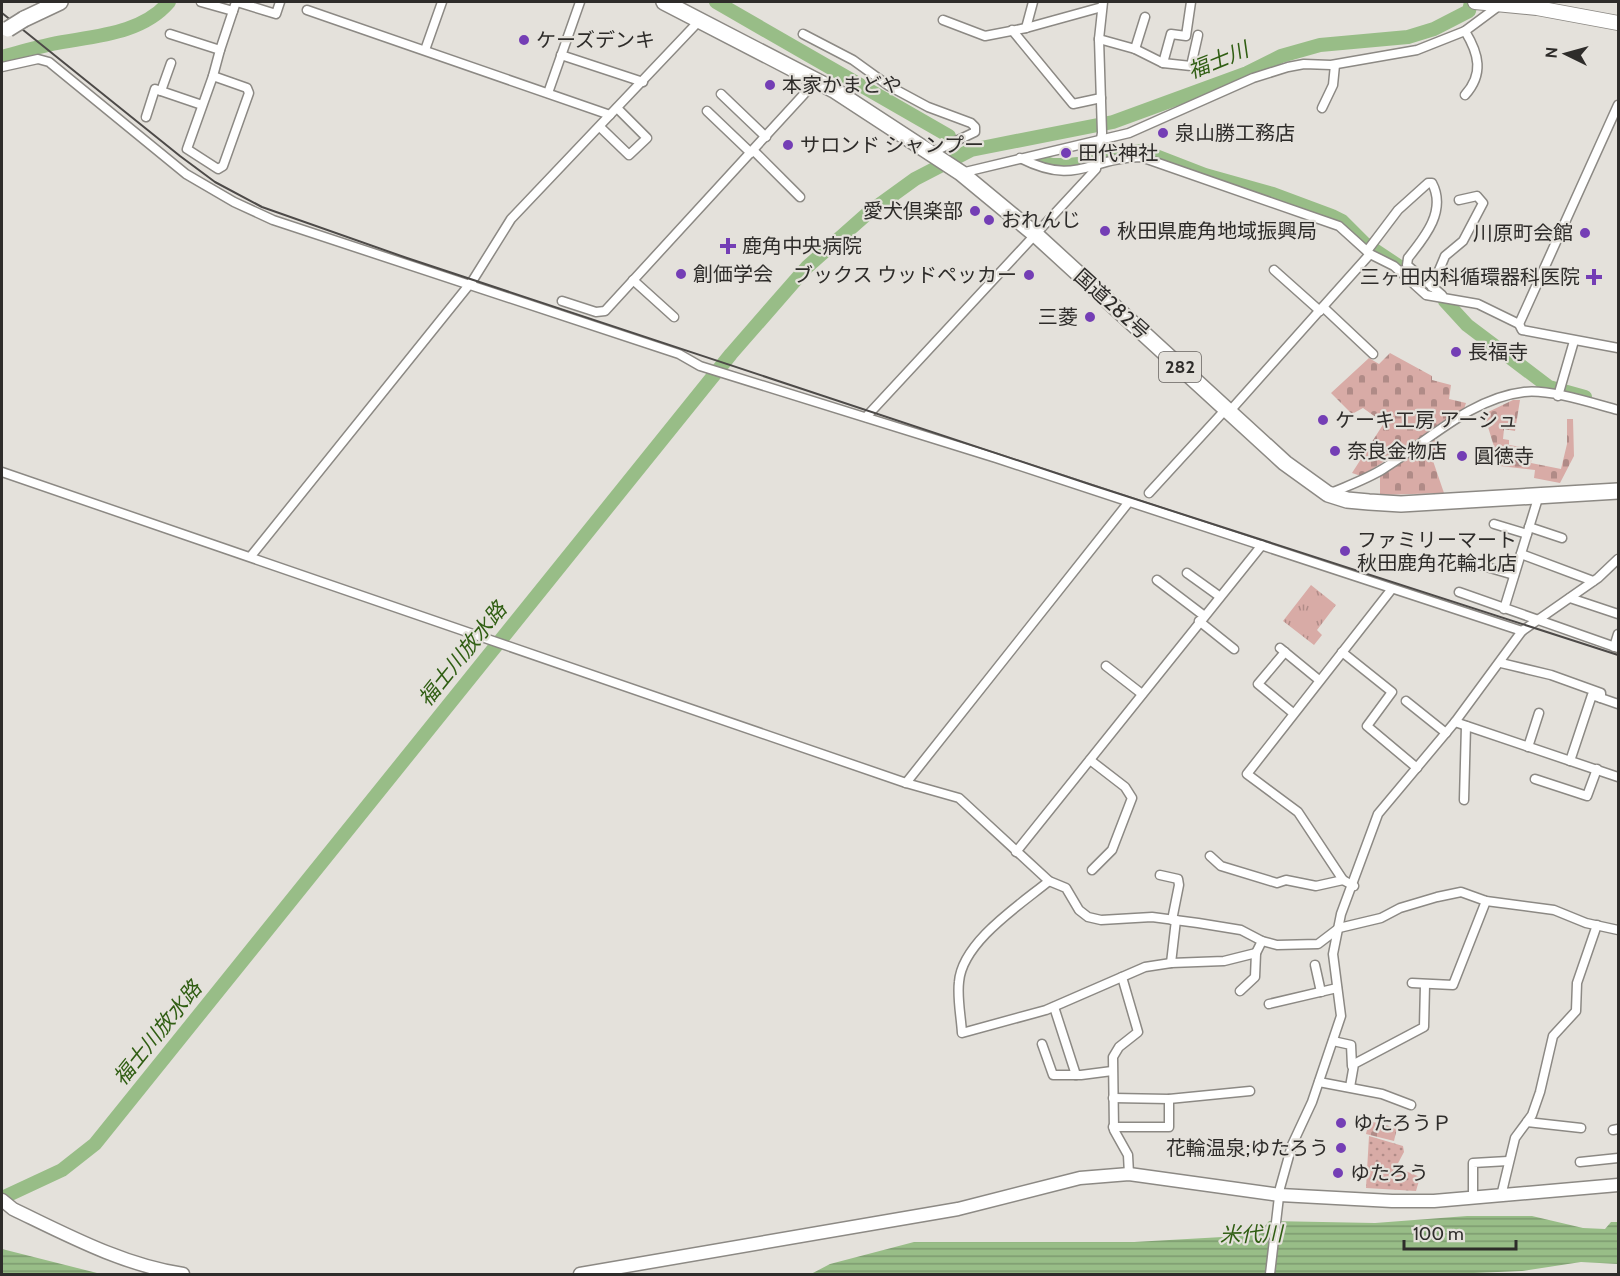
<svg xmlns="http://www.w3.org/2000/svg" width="1620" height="1276" font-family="Cabin,'Noto Sans JP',sans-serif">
<defs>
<pattern id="grass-dots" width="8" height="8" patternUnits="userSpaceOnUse" patternTransform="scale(1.5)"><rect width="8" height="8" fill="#d8aba6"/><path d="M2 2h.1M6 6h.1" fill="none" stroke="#b08b87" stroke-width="1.8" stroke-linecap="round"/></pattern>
<pattern id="cemetery-stones" width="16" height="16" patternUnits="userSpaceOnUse" patternTransform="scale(1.5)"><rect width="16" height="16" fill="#d8aba6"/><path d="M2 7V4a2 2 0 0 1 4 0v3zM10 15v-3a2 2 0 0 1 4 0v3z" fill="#b08b87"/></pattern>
<pattern id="park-tufts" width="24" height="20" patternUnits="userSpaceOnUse" patternTransform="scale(1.5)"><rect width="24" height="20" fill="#d8aba6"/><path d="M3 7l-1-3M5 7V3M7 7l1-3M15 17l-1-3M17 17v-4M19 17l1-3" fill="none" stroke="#b08b87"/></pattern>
<pattern id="water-rules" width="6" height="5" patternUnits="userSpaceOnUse" patternTransform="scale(1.5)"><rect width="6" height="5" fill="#98bd87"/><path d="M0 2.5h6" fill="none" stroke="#7c9a6f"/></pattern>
</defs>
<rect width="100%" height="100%" fill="#e4e1db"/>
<polygon fill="url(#grass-dots)" points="1369,1136 1403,1146 1404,1152 1396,1167 1420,1177 1416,1191 1366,1188"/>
<g fill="url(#cemetery-stones)">
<polygon points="1390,353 1432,376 1432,380 1451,385 1449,399 1466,403 1463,412 1361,476 1352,473 1384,423 1363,408 1352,414 1331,393 1369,358 1379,364"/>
<polygon points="1513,400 1520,400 1515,431 1504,429 1503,439 1509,440 1509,445 1533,449 1531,463 1561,469 1567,444 1567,419 1573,419 1574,456 1560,483 1534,478 1535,470 1500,466 1484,414"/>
<polygon points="1434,437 1440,454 1432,458 1444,493 1380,495 1380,473"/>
<polygon points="1369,1121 1397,1128 1394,1141 1366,1134"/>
</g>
<polygon fill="url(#park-tufts)" points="1311,585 1336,605 1317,630 1322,635 1314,645 1283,621"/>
<g fill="url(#water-rules)">
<polygon points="1467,1216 1532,1216 1583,1228 1605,1229 1611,1222 1618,1222 1618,1264 1581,1262 1522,1271 1450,1274 811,1274 830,1264 914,1242 1134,1242 1258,1235 1269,1221 1375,1223"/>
<polygon points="2,1249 101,1274 2,1274"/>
</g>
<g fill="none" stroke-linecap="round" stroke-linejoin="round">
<g stroke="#98bd87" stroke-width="14">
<polyline points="716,2 949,136"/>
<path d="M2,57C18,52 35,48 52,44C92,36 141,35 169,2"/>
<polyline points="1035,160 1052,165 1068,165 1088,163 1119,153 1143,151 1205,175 1273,194 1332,216 1342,221 1364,243 1418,279"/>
<polyline points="1445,301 1467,325 1549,387 1585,397"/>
<polyline points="2,1198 62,1170 95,1144 731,354 807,267 868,213 915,179 971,150 1113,122 1247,73 1281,56 1320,45 1408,37 1434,29 1469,11 1471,2"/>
</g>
<defs>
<g id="street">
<polyline points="201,2 233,11"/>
<polyline points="237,2 276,14 280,2"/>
<polyline points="307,10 610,115"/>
<polyline points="943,20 985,36 1026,28 1102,7"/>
<polyline points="1026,28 1033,2"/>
<polyline points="1012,30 1073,104 1101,98"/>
<polyline points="170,34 220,50 213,76"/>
<polyline points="803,34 853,60 889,86 928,107 971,123 975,127 975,132 931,153"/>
<polyline points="1099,39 1135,49 1163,63 1191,66 1198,35"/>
<polyline points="1135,49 1145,17"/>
<polyline points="220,50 236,2"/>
<polyline points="425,50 442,2"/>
<polyline points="561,55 643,82"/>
<polyline points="1163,63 1171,34 1186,36 1191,2"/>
<polyline points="2,67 38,59 49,62 186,174 234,202 273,220 679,354 700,366 996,458 1522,631"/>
<polygon points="213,76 247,88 249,93 223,166 218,169 187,149"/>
<polyline points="161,91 171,63"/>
<polyline points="548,93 580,2"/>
<polyline points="721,94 766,137"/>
<path d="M1465,95C1484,74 1479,54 1465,31"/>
<polyline points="1322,108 1333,85 1335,65"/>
<polyline points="707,111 751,153"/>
<polyline points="146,117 155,89 202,105"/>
<polyline points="600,127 629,155 647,138 617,108"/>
<polyline points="754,151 800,197"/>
<path d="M1020,158C1078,187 1087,158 1141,157L1339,226L1370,254L1394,266L1426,295L1478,304L1519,324L1522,330L1618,348"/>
<polyline points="961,173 1129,133 1253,78 1288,67 1304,64 1331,65 1417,50 1465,31 1500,5"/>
<path d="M1367,251L1398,210L1428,183H1432C1447,211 1424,238 1408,258L1407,265L1442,295"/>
<polyline points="1274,270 1320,311"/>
<polyline points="633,280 674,317"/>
<polyline points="1432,287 1445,256 1463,241 1483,203 1477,196 1459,200"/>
<polyline points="562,301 596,312 605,311 817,80"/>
<polyline points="1323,307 1373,354"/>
<polyline points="1519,324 1618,105"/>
<polyline points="1558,396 1574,341"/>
<polyline points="1229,412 1370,254"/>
<polyline points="866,417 1096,169 1102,133 1099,39 1103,2"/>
<polyline points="2,472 906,783 959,798 1049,881 1066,888 1079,910 1088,917 1101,920 1152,917 1198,923 1241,930 1262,941"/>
<polyline points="1149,493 1226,409"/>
<path d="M1329,494C1347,486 1367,479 1383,469C1427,442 1471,398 1524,392C1550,389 1592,403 1618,410"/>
<polyline points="1494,524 1527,534"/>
<polyline points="1529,527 1562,538"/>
<polyline points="1521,554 1593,581"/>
<polyline points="251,556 473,280 511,219 700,20"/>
<polyline points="1480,565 1514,575"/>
<polyline points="1187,573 1219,596"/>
<polyline points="1157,580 1203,615"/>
<polyline points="1459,592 1618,648"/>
<polyline points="1570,598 1618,614"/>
<polyline points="1504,609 1539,495"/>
<polyline points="1199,621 1234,649"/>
<polyline points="1614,647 1618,634"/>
<polyline points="1280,648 1319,680"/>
<polyline points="1285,652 1258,684 1293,713"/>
<polyline points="1342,652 1392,692 1367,726 1417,768"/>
<polyline points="1501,663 1551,675 1601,693 1601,698"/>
<polyline points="1106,666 1142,694"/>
<polyline points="1406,701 1446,733"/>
<polyline points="1455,722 1618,777"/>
<polyline points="1528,747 1539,713"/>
<polyline points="1090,760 1125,787 1132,798 1112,850 1092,870"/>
<polyline points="1570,761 1592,695 1618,704"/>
<polyline points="1535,779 1587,796 1597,769"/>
<polyline points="906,783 1128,503"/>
<polyline points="1464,800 1466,726"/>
<polyline points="1016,852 1262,545"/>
<polyline points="1210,856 1221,866 1277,883 1286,880 1316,886 1343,880"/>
<polyline points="1160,875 1178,879 1179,885 1172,920"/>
<path d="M1049,881C1021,904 962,942 959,982C957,998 961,1016 962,1033L1046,1010L1145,967L1171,963L1224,961L1256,953"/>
<polyline points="1354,886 1343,880 1298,812 1247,774 1391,590"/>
<polyline points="1171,963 1176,920"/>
<polyline points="1315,965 1321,992"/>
<polyline points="1122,977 1138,1032 1119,1047 1113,1057 1114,1130 1128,1155 1129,1174"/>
<polyline points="1412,983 1453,985 1486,901"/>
<polyline points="1240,991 1255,977 1256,953 1262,941 1277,945 1318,944 1339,928 1381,918 1400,908 1437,897 1461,892 1486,901 1554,910 1586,923 1618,930"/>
<polyline points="1269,1004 1337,988"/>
<polyline points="1054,1007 1076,1075"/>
<polyline points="1333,1041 1351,1045 1352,1066"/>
<polyline points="1042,1044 1053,1075 1081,1075 1112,1071"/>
<polyline points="1319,1082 1382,1094 1411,1105"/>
<polyline points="1350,1087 1354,1064 1424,1027 1425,985"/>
<polyline points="1113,1098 1169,1099 1250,1091"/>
<polyline points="1527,1122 1581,1128"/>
<polyline points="1113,1127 1169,1127 1169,1099"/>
<polyline points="1613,1130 1618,1129"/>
<polyline points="1580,1162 1618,1158"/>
<polyline points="1501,1196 1515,1138 1532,1115 1540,1092 1553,1036 1576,1011 1577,983 1597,925"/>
<polyline points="1473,1198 1473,1163 1508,1161"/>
<polyline points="1270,1274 1280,1188 1292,1145 1312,1102 1341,1016 1333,954 1341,914 1378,814 1455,722 1522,631 1598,578 1618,559"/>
</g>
<g id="secondary">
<path d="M2,1200L13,1209C67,1235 123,1265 183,1274"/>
<polyline points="580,1274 958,1209 1080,1178 1129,1174 1280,1195 1392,1201 1434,1201 1618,1185"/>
</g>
<polyline id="primary" points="1475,2 1537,8 1618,23"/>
<g id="highway">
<polyline points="664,2 834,90 961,173 1036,235 1285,463 1328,494 1347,500 1369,502 1401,504 1618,491"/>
<polyline points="24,19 60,2"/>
</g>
</defs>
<use href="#street" stroke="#8c8984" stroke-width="11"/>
<use href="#secondary" stroke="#8c8984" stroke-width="15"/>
<use href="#primary" stroke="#8c8984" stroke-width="16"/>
<use href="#highway" stroke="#8c8984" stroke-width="18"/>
<use href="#street" stroke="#fff" stroke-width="8"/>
<use href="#secondary" stroke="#fff" stroke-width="12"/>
<use href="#primary" stroke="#fff" stroke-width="14"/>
<use href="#highway" stroke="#fff" stroke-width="15"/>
<polyline stroke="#4d4a48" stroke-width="2" points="2,13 180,156 215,182 262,207 407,258 1092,485 1618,655"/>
<defs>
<polyline id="highway-bridge" points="8,29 24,19"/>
</defs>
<use href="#highway-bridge" stroke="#8c8984" stroke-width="18" stroke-linecap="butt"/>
<use href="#highway-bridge" stroke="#fff" stroke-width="15"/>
</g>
<g fill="#743eb5" stroke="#e4e1db" stroke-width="2">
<circle cx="524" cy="40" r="6"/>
<circle cx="770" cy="85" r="6"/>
<circle cx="1163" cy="133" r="6"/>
<circle cx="788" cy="145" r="6"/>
<circle cx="1066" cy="153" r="6"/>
<circle cx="975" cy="211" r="6"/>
<circle cx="989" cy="220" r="6"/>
<circle cx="1105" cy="231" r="6"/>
<circle cx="1585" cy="233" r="6"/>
<path d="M725 237h6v6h6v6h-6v6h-6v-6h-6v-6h6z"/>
<circle cx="681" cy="274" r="6"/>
<circle cx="1029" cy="275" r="6"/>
<path d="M1591 268h6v6h6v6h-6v6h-6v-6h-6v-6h6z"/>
<circle cx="1090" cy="317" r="6"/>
<circle cx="1456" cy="352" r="6"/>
<circle cx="1323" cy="420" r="6"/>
<circle cx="1335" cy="451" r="6"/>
<circle cx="1462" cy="456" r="6"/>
<circle cx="1345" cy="551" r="6"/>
<circle cx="1341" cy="1123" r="6"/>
<circle cx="1341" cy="1148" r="6"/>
<circle cx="1338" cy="1173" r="6"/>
</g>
<g text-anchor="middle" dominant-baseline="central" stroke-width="4.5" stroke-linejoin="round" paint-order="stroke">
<rect fill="#e4e1db" stroke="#65625f" stroke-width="1.5" x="1159" y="352" width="42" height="30" rx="4.5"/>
<g font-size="18" font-weight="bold" fill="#2e2c2a">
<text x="1180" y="367">282</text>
</g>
<g font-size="20" fill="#2e2c2a" stroke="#e4e1db" text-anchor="start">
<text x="536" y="40">ケーズデンキ</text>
<text x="782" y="85">本家かまどや</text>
<text x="1175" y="133">泉山勝工務店</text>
<text x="800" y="145">サロンド シャンプー</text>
<text x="1078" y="153">田代神社</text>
<text x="963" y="211" text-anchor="end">愛犬倶楽部</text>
<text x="1001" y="220">おれんじ</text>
<text x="1117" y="231">秋田県鹿角地域振興局</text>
<text x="1573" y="233" text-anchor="end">川原町会館</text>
<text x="742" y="246">鹿角中央病院</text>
<text x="693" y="274">創価学会</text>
<text x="1017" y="275" text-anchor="end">ブックス ウッドペッカー</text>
<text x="1580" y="277" text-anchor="end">三ヶ田内科循環器科医院</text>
<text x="1078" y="317" text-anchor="end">三菱</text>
<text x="1468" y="352">長福寺</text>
<text x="1335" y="420">ケーキ工房 アーシュ</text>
<text x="1347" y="451">奈良金物店</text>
<text x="1474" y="456">圓徳寺</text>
<text x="1357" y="540">ファミリーマート<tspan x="1357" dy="23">秋田鹿角花輪北店</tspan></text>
<text x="1353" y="1123">ゆたろうＰ</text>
<text x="1329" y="1148" text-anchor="end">花輪温泉;ゆたろう</text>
<text x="1350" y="1173">ゆたろう</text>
</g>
<g font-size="20" fill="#2e2c2a" stroke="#e4e1db">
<text transform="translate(1112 304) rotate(42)">国道282号</text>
</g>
<g font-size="21" font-style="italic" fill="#305e13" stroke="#e4e1db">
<text transform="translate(1218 60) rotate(-22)">福士川</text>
<text transform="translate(462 654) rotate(-51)">福士川放水路</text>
<text transform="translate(157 1033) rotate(-51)">福士川放水路</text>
<text transform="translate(1251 1234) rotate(-1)">米代川</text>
</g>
</g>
<rect width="1620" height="1276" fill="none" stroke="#2e2c2a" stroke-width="6"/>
<g transform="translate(1566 54) rotate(275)" stroke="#e4e1db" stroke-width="4.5" paint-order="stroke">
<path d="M0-4.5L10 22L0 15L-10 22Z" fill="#2e2c2a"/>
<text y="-9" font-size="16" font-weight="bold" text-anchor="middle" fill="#2e2c2a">N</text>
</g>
<path d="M1404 1240v9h112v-9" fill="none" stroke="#2e2c2a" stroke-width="3"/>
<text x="1413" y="1240" font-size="18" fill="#2e2c2a" stroke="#e4e1db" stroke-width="4.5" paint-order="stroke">100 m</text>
</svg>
